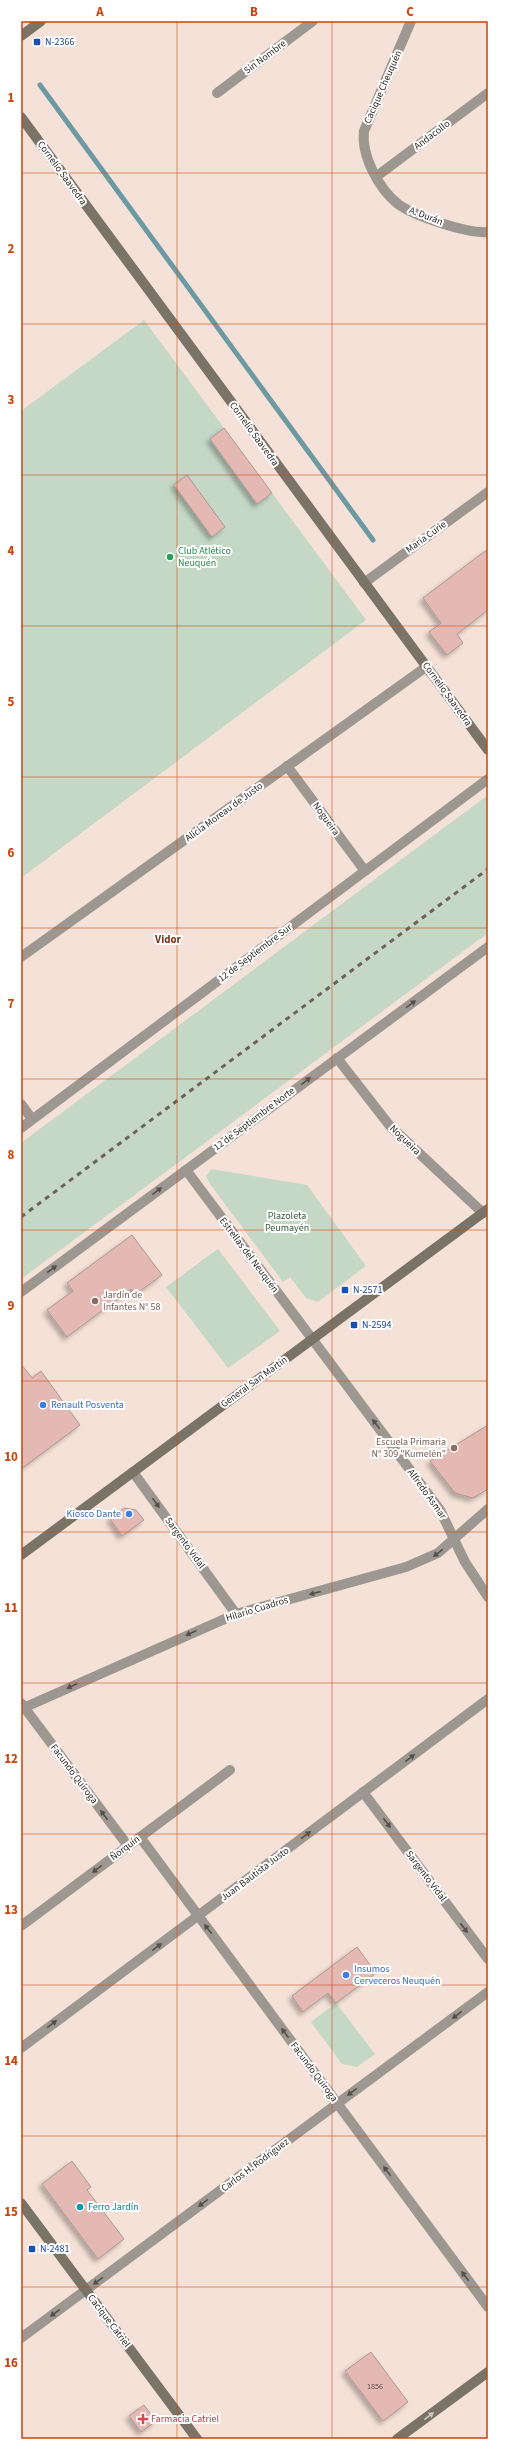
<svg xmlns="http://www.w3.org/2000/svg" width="509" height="2460" font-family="'Source Sans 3',sans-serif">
<defs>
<filter id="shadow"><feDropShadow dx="-3.5" dy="3.5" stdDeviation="2" flood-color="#0004"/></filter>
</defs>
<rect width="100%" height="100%" fill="#f4e1d7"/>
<g fill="#c4d8c5">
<polygon points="144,320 366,620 21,878 21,411"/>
<polygon points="488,795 488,933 21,1279 21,1143"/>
<polygon points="211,1169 307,1185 366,1266 318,1302 306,1298 290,1277 283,1282 210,1184 206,1176"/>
<polygon points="218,1249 280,1331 228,1368 166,1287"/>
<polygon points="336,2003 375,2054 357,2067 342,2064 311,2022"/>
</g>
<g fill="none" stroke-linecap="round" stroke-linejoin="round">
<polyline stroke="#6d9aa2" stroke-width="5" points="40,85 373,540"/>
</g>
<g fill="#e4b9b3" stroke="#ad9895" filter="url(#shadow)">
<polygon points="224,428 272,493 257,504 210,439"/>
<polygon points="187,475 225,527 212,537 174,485"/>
<polygon points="488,549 488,610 457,634 463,643 447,655 429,632 441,623 423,598"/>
<polygon points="132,1235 162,1275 136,1294 131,1289 67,1337 47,1310 73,1291 67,1283"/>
<polygon points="21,1364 32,1378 41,1371 80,1425 21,1469"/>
<polygon points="488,1425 488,1489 473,1498 455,1493 430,1461"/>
<polygon points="124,1508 136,1510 144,1520 122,1536 110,1519"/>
<polygon points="357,1947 376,1973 336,2003 328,1993 303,2012 292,1996"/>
<polygon points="72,2161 91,2187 87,2190 124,2239 98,2259 42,2184"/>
<polygon points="371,2352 408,2402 383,2421 345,2371"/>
<polygon points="144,2405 156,2421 141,2432 129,2416"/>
</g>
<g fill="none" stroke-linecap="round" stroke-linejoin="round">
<g stroke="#9c9891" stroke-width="10">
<path d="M411,21L364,131C361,156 379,189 398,204C414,216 468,234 488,232"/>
<polyline points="217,93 313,21"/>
<polyline points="377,176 488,93"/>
<polyline points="364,583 488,492"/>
<polyline points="287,766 365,871"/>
<polyline points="21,957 426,667"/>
<polyline points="337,1058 390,1126 483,1213"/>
<polyline points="21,1104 32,1119"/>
<polyline points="21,1128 488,779"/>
<polyline points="186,1170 440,1510 465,1562 488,1597"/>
<polyline points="21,1292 488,947"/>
<polyline points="133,1472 236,1614"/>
<polyline points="21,1703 128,1846"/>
<polyline points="21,1709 236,1614 406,1567 438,1553 488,1509"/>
<polyline points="363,1792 488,1959"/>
<polyline points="140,1837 488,2307"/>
<polyline points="21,1926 230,1770"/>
<polyline points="21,2048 488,1699"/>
<polyline points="21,2338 488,1992"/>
</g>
<g stroke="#797368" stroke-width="10">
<polyline points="21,36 41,21"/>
<polyline points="21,117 488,750"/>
<polyline points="21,1555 488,1209"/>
<polyline points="21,2203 197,2439"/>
<polyline points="397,2439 488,2372"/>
</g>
<polyline stroke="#6c615b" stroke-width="3" stroke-dasharray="5 5" stroke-linecap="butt" points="21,1217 488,869"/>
</g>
<defs><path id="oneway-solid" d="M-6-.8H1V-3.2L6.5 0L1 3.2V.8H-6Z"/></defs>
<g fill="#56504b">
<use href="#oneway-solid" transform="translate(411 1004) rotate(-36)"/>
<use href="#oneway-solid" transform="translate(306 1081) rotate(-37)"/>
<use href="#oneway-solid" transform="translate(157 1191) rotate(-36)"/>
<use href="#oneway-solid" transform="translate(52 1269) rotate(-36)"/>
<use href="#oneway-solid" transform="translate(376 1424) rotate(-127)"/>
<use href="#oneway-solid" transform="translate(156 1503) rotate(54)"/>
<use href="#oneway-solid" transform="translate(438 1553) rotate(143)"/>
<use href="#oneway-solid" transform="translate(315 1593) rotate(165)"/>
<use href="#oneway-solid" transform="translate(191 1633) rotate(156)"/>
<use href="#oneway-solid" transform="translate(72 1686) rotate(156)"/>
<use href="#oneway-solid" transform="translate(410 1758) rotate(-37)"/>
<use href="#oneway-solid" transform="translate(104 1815) rotate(-127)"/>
<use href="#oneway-solid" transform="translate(387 1823) rotate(53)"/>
<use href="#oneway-solid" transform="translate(306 1835) rotate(-37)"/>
<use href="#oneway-solid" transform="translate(97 1869) rotate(143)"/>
<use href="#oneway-solid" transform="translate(464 1928) rotate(53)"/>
<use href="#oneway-solid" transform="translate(208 1929) rotate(-127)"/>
<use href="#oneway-solid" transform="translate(157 1947) rotate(-37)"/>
<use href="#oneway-solid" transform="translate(457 2015) rotate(143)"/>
<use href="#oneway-solid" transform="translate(52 2024) rotate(-37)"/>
<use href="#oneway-solid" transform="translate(285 2033) rotate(-127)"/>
<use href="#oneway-solid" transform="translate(352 2092) rotate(143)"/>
<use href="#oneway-solid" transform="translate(387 2171) rotate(-127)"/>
<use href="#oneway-solid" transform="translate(203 2203) rotate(143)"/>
<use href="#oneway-solid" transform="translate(465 2276) rotate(-127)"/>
<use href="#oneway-solid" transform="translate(98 2281) rotate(144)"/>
<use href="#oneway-solid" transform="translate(55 2313) rotate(144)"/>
</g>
<use fill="#c9c7c3" href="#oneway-solid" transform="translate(429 2416) rotate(-37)"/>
<path fill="none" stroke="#ca430c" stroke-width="1" stroke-opacity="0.55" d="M177,21V2439M332,21V2439M21,173H488M21,324H488M21,475H488M21,626H488M21,777H488M21,928H488M21,1079H488M21,1230H488M21,1381H488M21,1532H488M21,1683H488M21,1834H488M21,1985H488M21,2136H488M21,2287H488"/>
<g fill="#1a4fb4" stroke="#fff" stroke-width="1.5">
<rect x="33" y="38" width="8" height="8" rx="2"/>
<rect x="341" y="1286" width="8" height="8" rx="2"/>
<rect x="350" y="1321" width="8" height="8" rx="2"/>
<rect x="28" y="2245" width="8" height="8" rx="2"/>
</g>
<circle fill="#2e9e5b" stroke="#fff" stroke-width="1.5" cx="170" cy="557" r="4"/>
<g fill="#8d6e63" stroke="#fff" stroke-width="1.5">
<circle cx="95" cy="1301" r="4"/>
<circle cx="454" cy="1448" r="4"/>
</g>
<g fill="#3f7fe0" stroke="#fff" stroke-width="1.5">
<circle cx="43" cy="1405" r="4"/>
<circle cx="129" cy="1514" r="4"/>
<circle cx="346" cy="1975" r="4"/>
</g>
<circle fill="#0f9aa8" stroke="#fff" stroke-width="1.5" cx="80" cy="2207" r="4"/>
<path fill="#e0444e" stroke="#fff" stroke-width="1.5" d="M141 2413h4v4h4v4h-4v4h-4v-4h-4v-4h4z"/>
<g text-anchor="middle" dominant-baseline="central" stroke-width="4" stroke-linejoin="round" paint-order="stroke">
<g font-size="8" fill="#5d4d48">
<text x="375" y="2386">1856</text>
</g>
<g font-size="10" fill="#164399" stroke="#fff" text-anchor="start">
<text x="45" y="42">N-2366</text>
<text x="353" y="1290">N-2571</text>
<text x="362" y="1325">N-2594</text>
<text x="40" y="2249">N-2481</text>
</g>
<g font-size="10" fill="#302925" stroke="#fff">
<text transform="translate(265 57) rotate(-37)">Sin Nombre</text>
<text transform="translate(383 87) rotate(-66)">Cacique Cheuquén</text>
<text transform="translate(432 135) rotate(-37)">Andacollo</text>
<text transform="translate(62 173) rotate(54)">Cornelio Saavedra</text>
<text transform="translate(426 216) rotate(21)">A. Durán</text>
<text transform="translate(254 434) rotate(54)">Cornelio Saavedra</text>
<text transform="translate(426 537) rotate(-36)">María Curie</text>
<text transform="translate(447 694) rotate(54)">Cornelio Saavedra</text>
<text transform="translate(224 812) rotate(-36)">Alicia Moreau de Justo</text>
<text transform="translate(326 819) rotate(54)">Nogueira</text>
<text transform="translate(255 953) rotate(-37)">12 de Septiembre Sur</text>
<text transform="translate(254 1119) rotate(-37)">12 de Septiembre Norte</text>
<text transform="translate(405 1140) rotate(44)">Nogueira</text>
<text transform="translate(249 1255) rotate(53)">Estrellas del Neuquén</text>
<text transform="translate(254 1382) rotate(-36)">General San Martín</text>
<text transform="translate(427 1494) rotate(54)">Alfredo Asmar</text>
<text transform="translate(185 1543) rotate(54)">Sargento Vidal</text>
<text transform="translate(257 1609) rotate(-17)">Hilario Cuadros</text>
<text transform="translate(74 1774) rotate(53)">Facundo Quiroga</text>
<text transform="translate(125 1848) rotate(-37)">Ñorquín</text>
<text transform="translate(255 1874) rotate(-37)">Juan Bautista Justo</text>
<text transform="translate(426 1876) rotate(53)">Sargento Vidal</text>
<text transform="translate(314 2072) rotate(53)">Facundo Quiroga</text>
<text transform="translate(255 2165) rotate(-37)">Carlos H. Rodríguez</text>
<text transform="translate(109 2321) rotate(53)">Cacique Catriel</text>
</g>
<g font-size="10" fill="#27864d" stroke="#fff" text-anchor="start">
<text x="178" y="551">Club Atlético<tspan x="178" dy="12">Neuquén</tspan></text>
</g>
<g font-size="10" fill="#2e5b35" stroke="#fff">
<text x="287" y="1216">Plazoleta<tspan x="287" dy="12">Peumayén</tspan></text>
</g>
<g font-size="10" fill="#785e54" stroke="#fff" text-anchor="start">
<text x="103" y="1295">Jardín de<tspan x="103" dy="12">Infantes N° 58</tspan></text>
<text x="446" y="1442" text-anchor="end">Escuela Primaria<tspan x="446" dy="12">N° 309 "Kumelén"</tspan></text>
</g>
<g font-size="10" fill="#366cbe" stroke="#fff" text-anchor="start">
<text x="51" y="1405">Renault Posventa</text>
<text x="121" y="1514" text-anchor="end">Kiosco Dante</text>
<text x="354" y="1969">Insumos<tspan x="354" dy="12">Cerveceros Neuquén</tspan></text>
</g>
<g font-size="10" fill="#0d838f" stroke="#fff" text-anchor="start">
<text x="88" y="2207">Ferro Jardín</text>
</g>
<g font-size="10" fill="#be3a42" stroke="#fff" text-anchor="start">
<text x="151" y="2419">Farmacia Catriel</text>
</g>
<g font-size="11" font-weight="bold" fill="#7a3721" stroke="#fff">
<text x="168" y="939">Vidor</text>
</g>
</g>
<rect width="509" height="2460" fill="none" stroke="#ffffff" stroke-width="44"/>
<rect x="22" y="22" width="465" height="2416" fill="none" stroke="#ca430c" stroke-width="1.5"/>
<g font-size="13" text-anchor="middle" font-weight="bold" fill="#ca430c">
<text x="100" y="16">A</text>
<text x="254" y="16">B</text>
<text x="410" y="16">C</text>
<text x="11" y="102">1</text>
<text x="11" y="253">2</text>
<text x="11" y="404">3</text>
<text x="11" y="555">4</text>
<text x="11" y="706">5</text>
<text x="11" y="857">6</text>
<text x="11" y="1008">7</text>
<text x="11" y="1159">8</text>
<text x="11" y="1310">9</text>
<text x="11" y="1461">10</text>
<text x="11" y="1612">11</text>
<text x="11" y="1763">12</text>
<text x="11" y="1914">13</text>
<text x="11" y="2065">14</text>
<text x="11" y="2216">15</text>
<text x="11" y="2367">16</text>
</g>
</svg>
